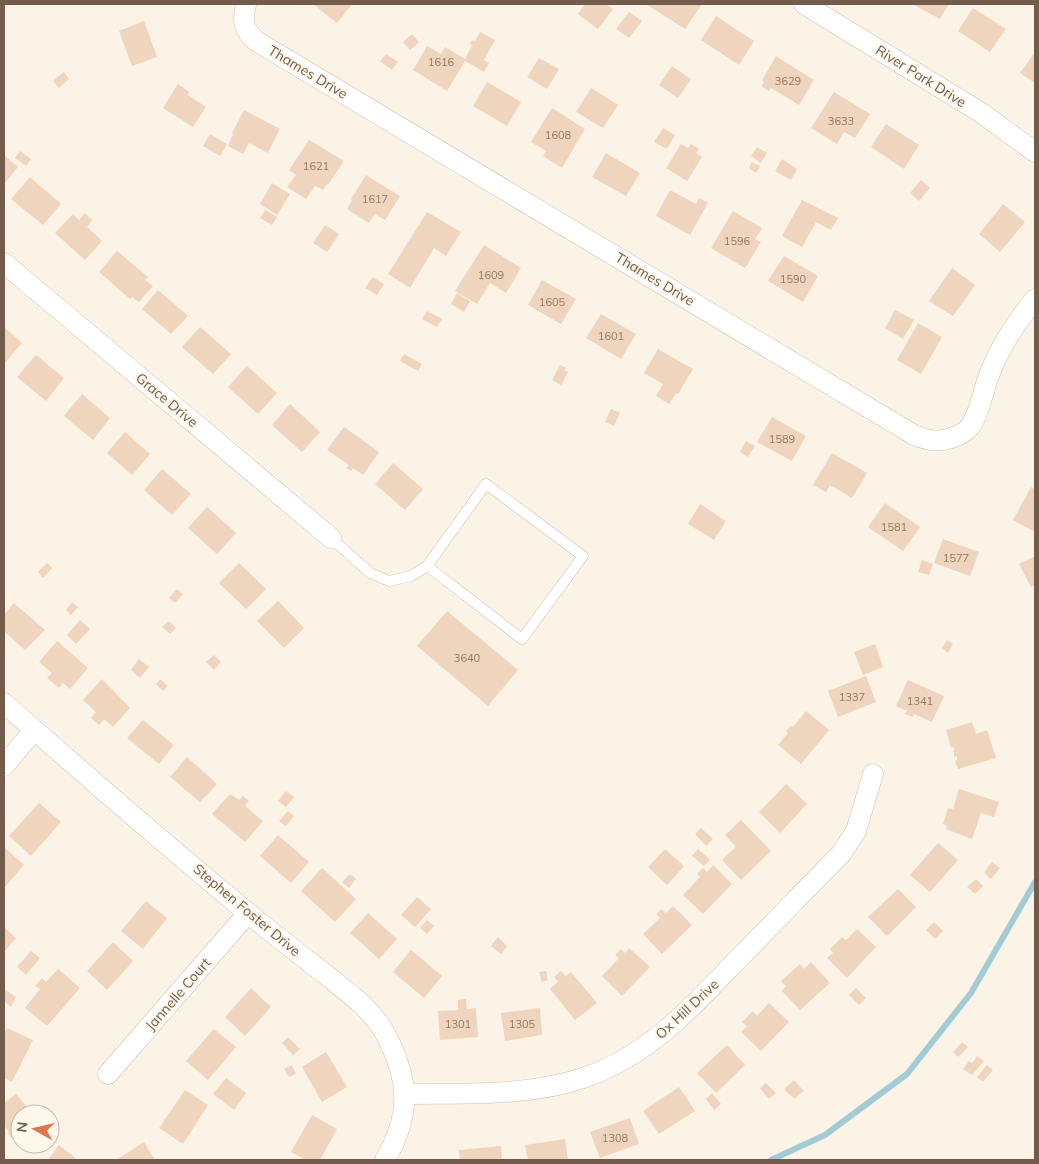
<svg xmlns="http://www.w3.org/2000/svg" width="1039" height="1164" font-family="Mulish,sans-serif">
<rect width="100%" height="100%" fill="#fbf4e6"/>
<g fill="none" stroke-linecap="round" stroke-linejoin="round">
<polyline stroke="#a2cbd5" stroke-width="6" points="771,1160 825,1135 907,1074 971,993 1035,882"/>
</g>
<g fill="#efd4be">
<polygon points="313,4 352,4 337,23"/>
<polygon points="585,4 606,4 613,9 598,29 578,14"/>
<polygon points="646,4 702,4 685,29"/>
<polygon points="912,4 949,4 940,19"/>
<polygon points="973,8 1006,29 990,52 958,31"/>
<polygon points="629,12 642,21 629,38 616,29"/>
<polygon points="716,16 754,41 739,65 701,40"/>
<polygon points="144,21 157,57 132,66 119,31"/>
<polygon points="480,32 495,40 484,60 489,63 484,72 465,61 447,91 413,70 427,46 441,54 445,47 465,59 472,45 470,44 472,40 475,41"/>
<polygon points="412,34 419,42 410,50 403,42"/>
<polygon points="1035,52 1035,83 1020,73"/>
<polygon points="386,54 398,62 392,70 380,61"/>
<polygon points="776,56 814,80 799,105 771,88 769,91 761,86 764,82 762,80"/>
<polygon points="539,58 559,69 547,89 527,77"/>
<polygon points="672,66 691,79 678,98 659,85"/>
<polygon points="64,72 69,79 59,88 53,81"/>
<polygon points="487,82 521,102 507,126 473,106"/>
<polygon points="178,84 189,92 188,95 206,107 193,127 163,108"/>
<polygon points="591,88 618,105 603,128 576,112"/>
<polygon points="834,92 870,114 855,138 844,132 837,144 811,128"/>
<polygon points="552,108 585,129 562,168 543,156 546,151 531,142"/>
<polygon points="244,110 280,129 268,153 249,143 243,154 228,146 233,134 232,133"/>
<polygon points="886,124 919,145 904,169 871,147"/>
<polygon points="663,128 675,135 667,149 654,142"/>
<polygon points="210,134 227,144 220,156 203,146"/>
<polygon points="309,140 344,161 328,185 327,184 323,190 315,186 306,199 287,187 296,175 289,170"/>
<polygon points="681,144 688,148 691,144 699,149 696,153 702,157 687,181 666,168"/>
<polygon points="757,147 767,153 761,163 751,156"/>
<polygon points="20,151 31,159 26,166 15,158"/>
<polygon points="606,153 640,173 626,196 592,177"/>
<polygon points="4,155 18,167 4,184"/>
<polygon points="782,159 797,169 791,180 775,171"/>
<polygon points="752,162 760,166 756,173 749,168"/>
<polygon points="366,175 400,196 385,220 375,214 369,223 347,209 352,200 351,199"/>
<polygon points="30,177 61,204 43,225 11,199"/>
<polygon points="921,180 930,188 919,201 910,193"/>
<polygon points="272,183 290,194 277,215 260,204"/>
<polygon points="670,190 696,204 699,198 708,203 690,235 656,216"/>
<polygon points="802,200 838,218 831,230 816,222 802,247 782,236"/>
<polygon points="1003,204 1025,222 1000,252 979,234"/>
<polygon points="265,210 277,217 272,225 260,218"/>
<polygon points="733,211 762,228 755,239 761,242 745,268 711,248"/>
<polygon points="427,212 461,232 446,256 434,248 410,288 388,274"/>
<polygon points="85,213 92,220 87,227 102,241 85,260 55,233 73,214 79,220"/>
<polygon points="325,225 339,234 327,252 313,243"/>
<polygon points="484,245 521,268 506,293 490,283 477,304 455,291"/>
<polygon points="117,251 148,277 145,280 153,286 139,302 132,297 130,299 99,272"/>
<polygon points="784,256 818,276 803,302 768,281"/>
<polygon points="952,268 975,285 953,316 929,301"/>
<polygon points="373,277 384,284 377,295 365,288"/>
<polygon points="542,280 576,299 561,324 528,305"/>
<polygon points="158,290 188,316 171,334 142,309"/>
<polygon points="457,293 470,301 464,312 451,304"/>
<polygon points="895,310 914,320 903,339 885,328"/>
<polygon points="427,311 442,319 437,327 422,319"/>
<polygon points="601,314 636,334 621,359 586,338"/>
<polygon points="918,323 942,337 921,374 897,360"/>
<polygon points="4,327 22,343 4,364"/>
<polygon points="200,327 231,354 213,374 182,347"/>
<polygon points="658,349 693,369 678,394 676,393 669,404 656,396 663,384 644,373"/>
<polygon points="404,354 422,364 418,371 400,361"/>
<polygon points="36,355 64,378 46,401 17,377"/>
<polygon points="560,365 566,368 564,370 568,372 561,385 552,380"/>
<polygon points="247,366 277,393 258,414 228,387"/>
<polygon points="82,394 110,418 93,440 64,416"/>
<polygon points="290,404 320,432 302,452 272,425"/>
<polygon points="611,409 620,413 614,426 605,422"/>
<polygon points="772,417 806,436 792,461 757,442"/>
<polygon points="344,427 379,452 363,475 353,468 351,471 346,468 349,465 327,450"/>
<polygon points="125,432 150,454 132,475 107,453"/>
<polygon points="746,441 755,446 748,457 740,452"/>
<polygon points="832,453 867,473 852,498 830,485 826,492 813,485"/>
<polygon points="393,463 423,489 405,510 375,484"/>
<polygon points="162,469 191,494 172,515 144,490"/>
<polygon points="1031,487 1035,490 1035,532 1013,520"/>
<polygon points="885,503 920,527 903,551 868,527"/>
<polygon points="700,504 726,521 714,540 688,524"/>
<polygon points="207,507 236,533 217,554 188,528"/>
<polygon points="943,539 979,552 970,576 934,563"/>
<polygon points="1035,556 1035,585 1031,587 1019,564"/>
<polygon points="922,560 933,564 929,575 918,572"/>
<polygon points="47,563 52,568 43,578 38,572"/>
<polygon points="239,563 266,589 246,609 219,583"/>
<polygon points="177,589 183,594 175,603 169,598"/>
<polygon points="278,601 304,628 284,648 257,621"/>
<polygon points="72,602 78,607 71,615 66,610"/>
<polygon points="14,603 45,630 25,650 4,631 4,615"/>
<polygon points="447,611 518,670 488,706 417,646"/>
<polygon points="80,620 90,629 76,644 67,635"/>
<polygon points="169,621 176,628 170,634 162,627"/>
<polygon points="947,640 953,644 948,653 942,648"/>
<polygon points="57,641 88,668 70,689 63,683 59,688 47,678 52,673 39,662"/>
<polygon points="875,644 883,667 863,675 854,652"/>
<polygon points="214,655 221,662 214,670 206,662"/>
<polygon points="139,659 149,667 140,678 131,670"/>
<polygon points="866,676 876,702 838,717 828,691"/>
<polygon points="102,679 130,708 113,727 104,719 99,725 91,718 96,712 83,700"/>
<polygon points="160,679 168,686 163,691 156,684"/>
<polygon points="908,680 944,696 932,722 914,714 913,717 905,714 907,711 896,706"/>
<polygon points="806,711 829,730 801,764 778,745 788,733 786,731 791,726 793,727"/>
<polygon points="143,720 174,745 159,764 127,738"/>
<polygon points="972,722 976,734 987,730 996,758 958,769 955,761 957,760 957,756 954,757 954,747 951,748 946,730"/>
<polygon points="187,757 217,784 200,802 170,777"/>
<polygon points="786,784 807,804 780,833 759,812"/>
<polygon points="959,789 999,802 994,817 981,813 972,839 946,829 947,826 943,824 948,808 953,809"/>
<polygon points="286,791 294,797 286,807 278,801"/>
<polygon points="230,794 239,800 243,796 249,801 245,806 263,821 245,842 212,814"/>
<polygon points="39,803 61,822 31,856 9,836"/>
<polygon points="288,811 294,816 286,826 279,821"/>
<polygon points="741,820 771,851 741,880 722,860 736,847 725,835"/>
<polygon points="701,828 713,839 706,846 695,834"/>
<polygon points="278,835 309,862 291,883 260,856"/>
<polygon points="938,843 958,860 930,892 910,875"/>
<polygon points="4,847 24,865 4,888"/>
<polygon points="665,849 684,866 667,885 648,867"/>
<polygon points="698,849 710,860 704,866 692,856"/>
<polygon points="992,862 1000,868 991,879 984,873"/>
<polygon points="713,865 732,884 703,914 683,895 700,877 697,874 703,868 707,872"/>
<polygon points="322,868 356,899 335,922 301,891"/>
<polygon points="350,874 356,879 349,888 342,882"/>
<polygon points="976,879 983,886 975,894 967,887"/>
<polygon points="898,889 916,907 887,936 868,917"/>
<polygon points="417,897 431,909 415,927 401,915"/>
<polygon points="146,901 167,918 143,949 121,931"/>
<polygon points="673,906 692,925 662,954 643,934 660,918 656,914 662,909 666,913"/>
<polygon points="368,913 397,939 379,959 350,933"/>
<polygon points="427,920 434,926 427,934 420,928"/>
<polygon points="934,922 943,931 935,939 926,930"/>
<polygon points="4,927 16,938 4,952"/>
<polygon points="857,929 876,947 847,978 827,958 833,953 830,949 842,937 846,940"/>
<polygon points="498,937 507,946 501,954 491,946"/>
<polygon points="113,942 133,961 107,990 87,971"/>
<polygon points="629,948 650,967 622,996 602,976 619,958 615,955 621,949 625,953"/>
<polygon points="411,950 442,976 424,998 393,972"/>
<polygon points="31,951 40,958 26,975 17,967"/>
<polygon points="811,962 830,983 800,1010 782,991 786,986 781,981 800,964 804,969"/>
<polygon points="58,969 80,988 47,1026 25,1008 40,989 35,986 42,978 46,982"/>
<polygon points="546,971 548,980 542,982 539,972"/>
<polygon points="561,971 566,976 571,972 597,1003 575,1020 550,989 558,982 554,977"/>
<polygon points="251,988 271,1007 245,1036 225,1017"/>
<polygon points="856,988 866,998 859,1005 849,995"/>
<polygon points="4,989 16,997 11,1007 4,1001"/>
<polygon points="466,999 467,1009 476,1008 478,1037 440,1040 438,1011 458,1010 458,1000"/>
<polygon points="769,1003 789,1022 761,1051 741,1032 747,1026 742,1022 753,1011 757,1016"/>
<polygon points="540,1008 542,1035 505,1041 501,1013"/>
<polygon points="7,1028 33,1040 12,1082 4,1078 4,1034"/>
<polygon points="214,1029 236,1047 208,1080 186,1061"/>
<polygon points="288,1037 300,1049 293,1055 282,1043"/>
<polygon points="962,1042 968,1047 958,1057 953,1052"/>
<polygon points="727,1045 745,1065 716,1093 697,1073"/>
<polygon points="326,1052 347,1087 322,1102 302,1067"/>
<polygon points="977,1056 984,1061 972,1075 963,1069 969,1061 972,1063"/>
<polygon points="292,1065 296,1074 289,1077 284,1069"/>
<polygon points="987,1065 993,1070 983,1082 977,1077"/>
<polygon points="226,1078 246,1093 234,1110 213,1094"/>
<polygon points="794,1080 804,1091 794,1099 784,1089"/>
<polygon points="766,1083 776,1093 769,1099 760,1088"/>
<polygon points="679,1087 695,1111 659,1134 643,1111"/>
<polygon points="185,1090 208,1105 183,1144 159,1128"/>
<polygon points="712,1093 721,1104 714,1110 706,1099"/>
<polygon points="16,1094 33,1114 20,1114 20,1144 32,1144 25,1150 13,1136 11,1138 8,1133 9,1132 4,1125 4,1103"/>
<polygon points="312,1115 337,1129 320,1160 306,1160 291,1152"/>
<polygon points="630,1118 639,1144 600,1158 590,1132"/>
<polygon points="565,1139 568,1160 528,1160 525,1145"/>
<polygon points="144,1142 155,1160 116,1160"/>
<polygon points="59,1145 78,1160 48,1160"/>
<polygon points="501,1146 502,1160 460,1160 459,1150"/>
</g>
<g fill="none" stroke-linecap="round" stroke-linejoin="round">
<defs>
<polyline id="lane" points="331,538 370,573 389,581 411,576 427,566 486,484 583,556 522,639 427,566"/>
<g id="street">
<path d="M246,4C242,21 243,29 256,41L914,435C927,440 937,443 951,438C957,436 964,433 968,429C980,416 984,384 992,368C1002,343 1018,320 1035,299"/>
<polyline points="804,4 980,112 1035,152"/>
<polyline points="4,263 331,538"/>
<path d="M4,703C84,774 165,844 248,913C273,934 299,954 325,974C346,991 373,1010 386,1035C410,1081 411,1115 385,1160"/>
<polyline points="4,766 34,730"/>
<polyline points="108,1074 248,913"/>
<path d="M405,1094C465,1093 529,1097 586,1077C651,1054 694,1005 740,957C774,923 807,888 841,854L856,831L873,774"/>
</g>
</defs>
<use href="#lane" stroke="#cdbcac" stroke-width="11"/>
<use href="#street" stroke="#cdbcac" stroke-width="21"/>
<use href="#lane" stroke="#fff" stroke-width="10"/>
<use href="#street" stroke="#fff" stroke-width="20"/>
</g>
<g text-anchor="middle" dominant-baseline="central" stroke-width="4.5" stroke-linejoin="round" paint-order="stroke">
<g font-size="11" fill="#927a68">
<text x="441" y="62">1616</text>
<text x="788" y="81">3629</text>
<text x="841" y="121">3633</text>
<text x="558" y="135">1608</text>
<text x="316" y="166">1621</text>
<text x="375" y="199">1617</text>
<text x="737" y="241">1596</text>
<text x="491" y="275">1609</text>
<text x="793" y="279">1590</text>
<text x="552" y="302">1605</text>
<text x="611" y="336">1601</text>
<text x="782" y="439">1589</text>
<text x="894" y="527">1581</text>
<text x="956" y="558">1577</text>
<text x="467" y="658">3640</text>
<text x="852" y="697">1337</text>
<text x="920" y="701">1341</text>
<text x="458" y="1024">1301</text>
<text x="522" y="1024">1305</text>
<text x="615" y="1138">1308</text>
</g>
<g font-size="14" fill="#735c4c" stroke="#fef8ec">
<text transform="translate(308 72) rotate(31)">Thames Drive</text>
<text transform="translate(921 76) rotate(32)">River Park Drive</text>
<text transform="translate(655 279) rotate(31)">Thames Drive</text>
<text transform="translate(167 400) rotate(40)">Grace Drive</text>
<text transform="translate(247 910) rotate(40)">Stephen Foster Drive</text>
<text transform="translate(178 994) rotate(-49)">Jannelle Court</text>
<text transform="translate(687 1009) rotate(-43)">Ox Hill Drive</text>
</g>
</g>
<rect width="1039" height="1164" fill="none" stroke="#735c4c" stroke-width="10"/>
<g transform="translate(35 1129) rotate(278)"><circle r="24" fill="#fef8ec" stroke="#c6baac"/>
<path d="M0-4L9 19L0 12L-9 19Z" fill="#e07750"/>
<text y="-8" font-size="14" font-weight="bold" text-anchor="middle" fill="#735c4c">N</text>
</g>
</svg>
